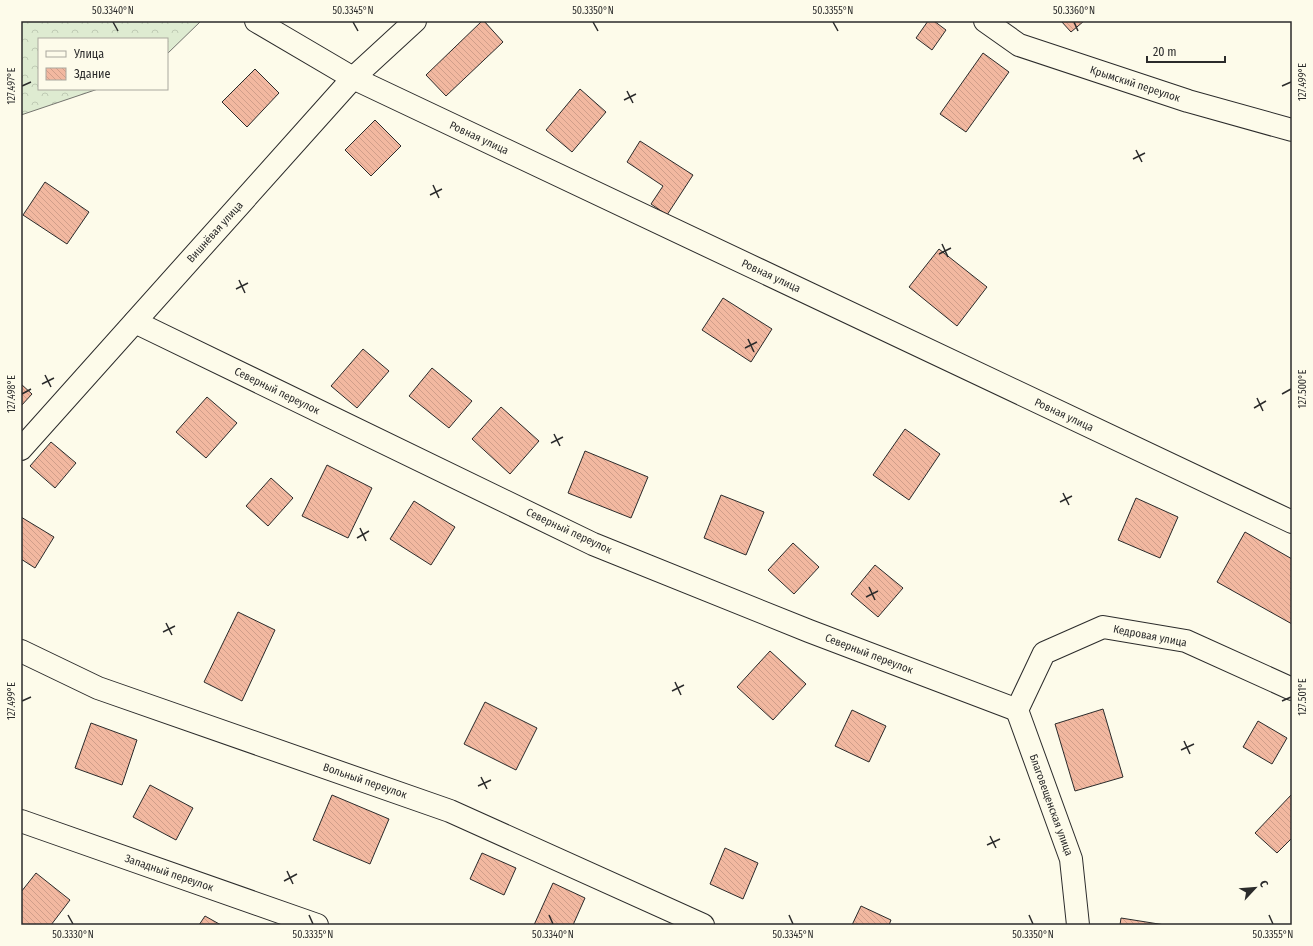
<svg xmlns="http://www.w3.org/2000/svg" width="1313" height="946" font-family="'Fira Sans Condensed',sans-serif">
<defs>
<pattern id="forest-crowns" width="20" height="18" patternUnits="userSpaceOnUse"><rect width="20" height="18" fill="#deebd1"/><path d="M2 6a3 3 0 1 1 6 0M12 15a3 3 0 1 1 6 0" fill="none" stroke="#bfcab4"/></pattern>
<pattern id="building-back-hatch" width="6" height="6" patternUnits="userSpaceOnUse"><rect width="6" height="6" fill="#f2b8a0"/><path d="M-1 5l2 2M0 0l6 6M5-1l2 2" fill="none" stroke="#d09e8a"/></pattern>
</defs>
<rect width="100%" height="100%" fill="#fdfbea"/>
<polygon fill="url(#forest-crowns)" stroke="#74746e" points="21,21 201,21 167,54 167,39 39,39 39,89 98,89 21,115"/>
<g fill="url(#building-back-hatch)" stroke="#2b2b2b">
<polygon points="482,21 484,21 503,42 446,96 426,75"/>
<polygon points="928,21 934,21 946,30 932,50 916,38"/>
<polygon points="1061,21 1084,21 1071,32"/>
<polygon points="983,53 1009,72 966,132 940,114"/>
<polygon points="255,69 279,93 247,127 222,102"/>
<polygon points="580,89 606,112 572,152 546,130"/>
<polygon points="375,120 401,146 371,176 345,150"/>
<polygon points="640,141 693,175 667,215 651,204 663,186 627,162"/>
<polygon points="45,182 89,212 67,244 23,215"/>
<polygon points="939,249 987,287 957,326 909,287"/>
<polygon points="723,298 772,329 751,362 702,330"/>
<polygon points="363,349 389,371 357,408 331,386"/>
<polygon points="432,368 472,401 449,428 409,396"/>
<polygon points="21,384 32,394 21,406"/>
<polygon points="207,397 237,423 206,458 176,432"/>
<polygon points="501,407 539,441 510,474 472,439"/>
<polygon points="905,429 940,454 909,500 873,475"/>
<polygon points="51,442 76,463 55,488 30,466"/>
<polygon points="585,451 648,477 631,518 568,493"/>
<polygon points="327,465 372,488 348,538 302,516"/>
<polygon points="271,478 293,498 268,526 246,506"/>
<polygon points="721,495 764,512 746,555 704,538"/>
<polygon points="1136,498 1178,517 1160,558 1118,540"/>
<polygon points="414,501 455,527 431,565 390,539"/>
<polygon points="21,517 54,537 35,568 21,559"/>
<polygon points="1245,532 1292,559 1292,624 1217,582"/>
<polygon points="793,543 819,567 794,594 768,570"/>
<polygon points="875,565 903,588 878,617 851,594"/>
<polygon points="238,612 275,630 242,701 204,682"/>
<polygon points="770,651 806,684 773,720 737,687"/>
<polygon points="485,702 537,728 516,770 464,744"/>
<polygon points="1103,709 1123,777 1075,791 1055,724"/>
<polygon points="852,710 886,726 869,762 835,746"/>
<polygon points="1258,721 1287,738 1272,764 1243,747"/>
<polygon points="91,723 137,740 122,785 75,768"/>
<polygon points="150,785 193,808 176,840 133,817"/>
<polygon points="1292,794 1292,838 1277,853 1255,833"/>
<polygon points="332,795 389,819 370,864 313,840"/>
<polygon points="725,848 758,863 743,899 710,884"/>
<polygon points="482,853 516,868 504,895 470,879"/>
<polygon points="36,873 70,900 51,925 21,925 21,892"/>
<polygon points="553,883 585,898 573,925 534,925"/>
<polygon points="861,906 891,920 889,925 852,925"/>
<polygon points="205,916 221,925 199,925"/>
<polygon points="1121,918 1165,925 1120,925"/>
</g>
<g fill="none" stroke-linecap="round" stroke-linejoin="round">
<defs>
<g id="minor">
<polyline points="256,21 353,78 1292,522"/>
<polyline points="985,21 1019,45 1188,101 1292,130"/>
<polyline points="135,322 593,544 809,631 1017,710"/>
<polyline points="21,449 353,78 415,21"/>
<polyline points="21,651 98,688 450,811 703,925"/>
<polyline points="1017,710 1044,653 1103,627 1186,641 1292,689"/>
<polyline points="1017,710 1071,859 1078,925"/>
<polyline points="21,821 317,925"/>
</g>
</defs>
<use href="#minor" stroke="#2b2b2b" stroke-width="24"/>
<use href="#minor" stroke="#fdfbea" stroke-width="22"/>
</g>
<path fill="none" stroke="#2b2b2b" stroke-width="1.5" d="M113,22L118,31M353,22L358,31M593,22L598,31M833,22L838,31M1074,22L1078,31M22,86L31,82M1282,86L1291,82M627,91L633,103M624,100L636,94M1136,150L1142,162M1133,159L1145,153M433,185L439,198M430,195L442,189M942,244L948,257M939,254L951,248M239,280L245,293M236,289L248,283M748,339L754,352M745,348L757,342M45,375L51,387M42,384L54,378M22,394L31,389M1282,394L1291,389M1257,398L1263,411M1254,408L1266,401M554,434L560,446M551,443L563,437M1063,493L1069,505M1060,502L1072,496M360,528L366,541M357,538L369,531M869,587L875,600M866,597L878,591M166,623L172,635M163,632L175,626M675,682L681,695M672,691L684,685M22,701L31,697M1282,701L1291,697M1184,741L1190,754M1181,750L1194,744M481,777L487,789M478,786L491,780M990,836L996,848M987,845L1000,839M287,871L293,884M284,881L297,874M68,915L73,924M309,915L313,924M549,915L553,924M789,915L793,924M1029,915L1033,924M1269,915L1273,924"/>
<g text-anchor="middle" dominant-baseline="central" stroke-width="3" stroke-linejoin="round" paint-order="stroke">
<g font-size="11" fill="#2b2b2b" stroke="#fdfbea">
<text transform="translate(1135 84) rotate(18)">Крымский переулок</text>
<text transform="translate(479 138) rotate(25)">Ровная улица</text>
<text transform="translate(215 232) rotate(-48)">Вишнёвая улица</text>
<text transform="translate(771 276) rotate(25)">Ровная улица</text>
<text transform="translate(277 391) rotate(26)">Северный переулок</text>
<text transform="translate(1064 415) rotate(25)">Ровная улица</text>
<text transform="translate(569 531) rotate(25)">Северный переулок</text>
<text transform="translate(1150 636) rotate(11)">Кедровая улица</text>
<text transform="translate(869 654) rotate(21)">Северный переулок</text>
<text transform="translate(365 781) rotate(19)">Вольный переулок</text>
<text transform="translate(1051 805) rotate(70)">Благовещенская улица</text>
<text transform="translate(169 873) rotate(19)">Западный переулок</text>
</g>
</g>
<rect width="1313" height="946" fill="none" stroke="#fdfbea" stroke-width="44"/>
<rect x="38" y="38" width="130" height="52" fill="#fdfbea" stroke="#a9a89e"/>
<rect x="46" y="51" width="20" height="6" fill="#fdfbea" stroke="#a9a89e"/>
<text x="74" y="58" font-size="12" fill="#2b2b2b">Улица</text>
<rect x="46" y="68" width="20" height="12" fill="url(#building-back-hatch)" stroke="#a9a89e"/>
<text x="74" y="78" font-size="12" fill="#2b2b2b">Здание</text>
<g transform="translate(1255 888) rotate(64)" stroke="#fdfbea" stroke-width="3" paint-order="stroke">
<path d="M0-3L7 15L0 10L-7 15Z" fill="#2b2b2b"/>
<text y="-6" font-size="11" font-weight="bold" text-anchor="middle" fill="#2b2b2b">С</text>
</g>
<path d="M1147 56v6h78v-6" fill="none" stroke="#2b2b2b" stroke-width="2"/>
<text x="1153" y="56" font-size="12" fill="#2b2b2b" stroke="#fdfbea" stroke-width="3" paint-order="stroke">20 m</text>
<rect x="22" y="22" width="1269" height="902" fill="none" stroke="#2b2b2b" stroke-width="1.5"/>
<g font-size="10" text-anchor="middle" fill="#2b2b2b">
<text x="113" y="14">50.3340°N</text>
<text x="353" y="14">50.3345°N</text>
<text x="593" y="14">50.3350°N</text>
<text x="833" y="14">50.3355°N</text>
<text x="1074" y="14">50.3360°N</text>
<text transform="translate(1302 82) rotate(-90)" y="4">127.499°E</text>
<text transform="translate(11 86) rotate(-90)" y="4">127.497°E</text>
<text transform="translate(1302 389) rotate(-90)" y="4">127.500°E</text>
<text transform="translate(11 394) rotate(-90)" y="4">127.498°E</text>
<text transform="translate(1302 697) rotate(-90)" y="4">127.501°E</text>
<text transform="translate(11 701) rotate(-90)" y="4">127.499°E</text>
<text x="73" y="938">50.3330°N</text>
<text x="313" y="938">50.3335°N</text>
<text x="553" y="938">50.3340°N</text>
<text x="793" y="938">50.3345°N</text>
<text x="1033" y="938">50.3350°N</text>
<text x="1273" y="938">50.3355°N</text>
</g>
</svg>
